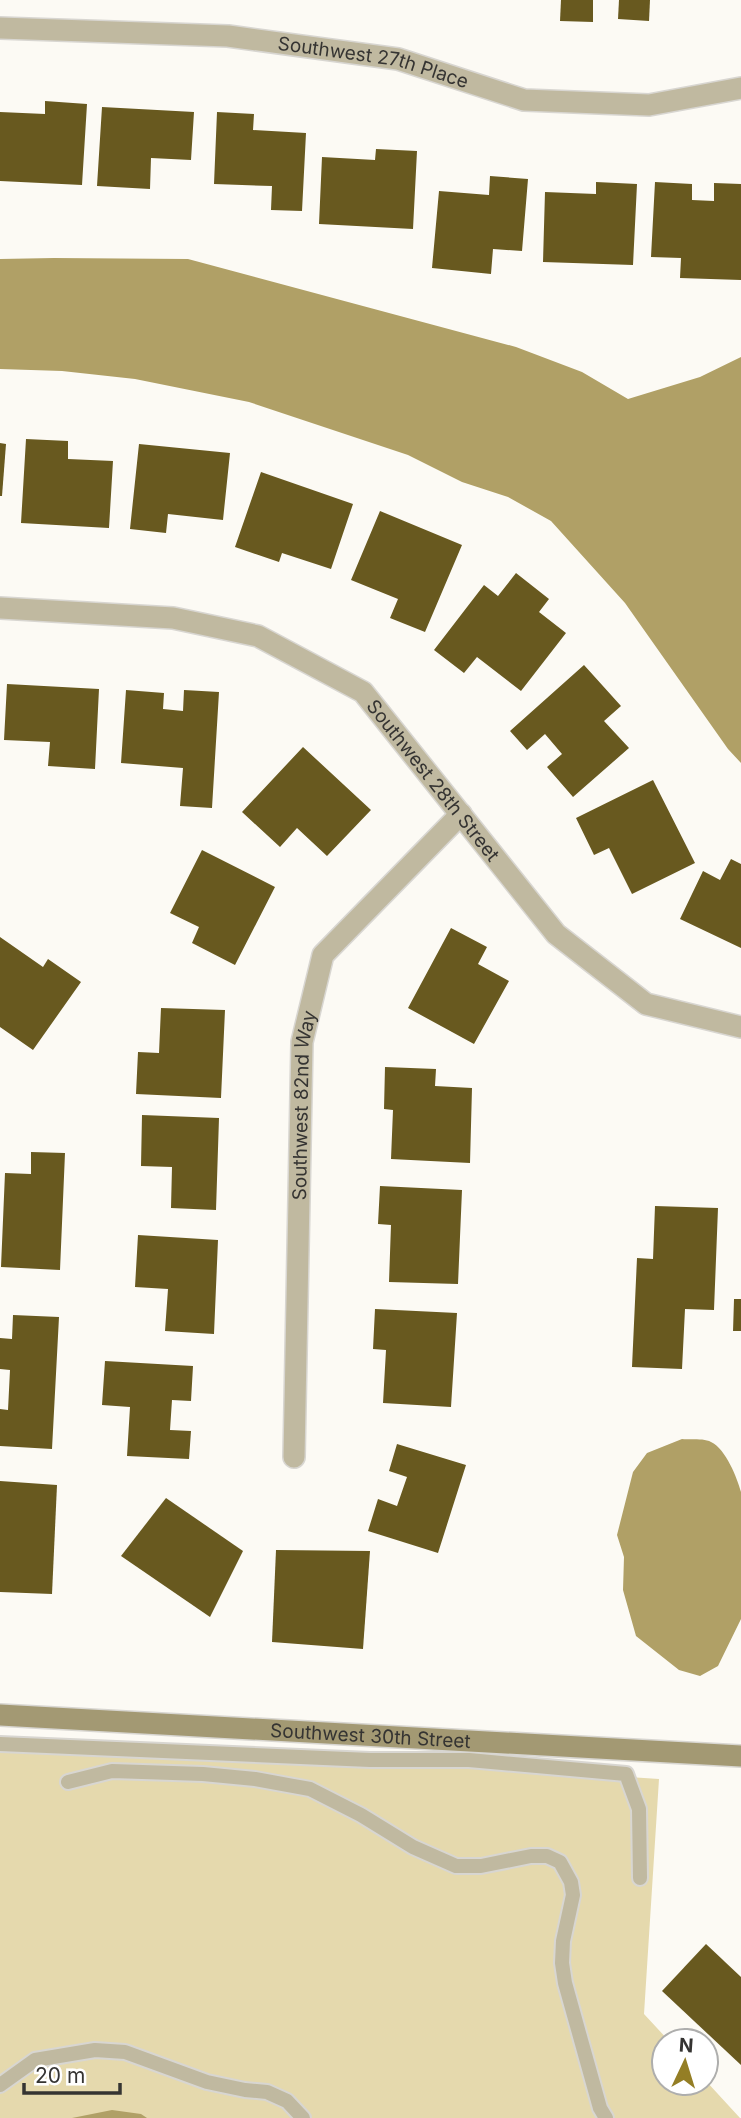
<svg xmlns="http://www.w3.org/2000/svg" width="741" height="2118" font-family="Inter,sans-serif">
<rect width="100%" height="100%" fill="#fcfaf4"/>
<polygon fill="#e5d9ad" points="0,1742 370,1760 659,1779 644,2014 669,2041 664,2041 664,2083 706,2083 706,2081 740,2118 0,2118"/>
<g fill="#b0a066">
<polygon points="54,258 188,259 516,347 582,372 628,399 700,377 741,357 741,763 728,749 625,603 551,521 508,497 462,482 408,455 249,402 135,379 62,371 0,369 0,259"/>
<path d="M682,1439C690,1440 704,1438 711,1442C726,1449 737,1478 741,1492V1619L718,1666L700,1676L679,1670L636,1636L623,1590L624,1557L617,1535L633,1472L647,1453Z"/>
<polygon points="112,2110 141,2114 147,2118 72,2118"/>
</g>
<g fill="#68591f">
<polygon points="561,0 593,0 593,22 560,21"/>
<polygon points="619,0 650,0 649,21 618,19"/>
<polygon points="45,101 87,104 82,185 0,181 0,112 45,114"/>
<polygon points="102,107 194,112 191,160 151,158 150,189 97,186"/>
<polygon points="217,112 254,114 253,130 306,133 302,211 271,210 272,186 214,184"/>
<polygon points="376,149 417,151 413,229 319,224 322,157 375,160"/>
<polygon points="490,176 528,179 522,251 493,249 491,274 432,268 439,191 489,195"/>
<polygon points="596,182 637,184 633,265 543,262 545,192 596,194"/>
<polygon points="655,182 692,184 692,200 714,201 714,183 741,184 741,280 680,278 681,258 651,257"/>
<polygon points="26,439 68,441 68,459 113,461 109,528 21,523"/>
<polygon points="0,443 6,444 2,496 0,496"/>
<polygon points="139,444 230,453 223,520 168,514 166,533 130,529"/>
<polygon points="261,472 353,504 331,569 282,553 279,562 235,547"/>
<polygon points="380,511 462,545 425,632 390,618 398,599 351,580"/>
<polygon points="516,573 549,599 539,612 566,633 521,691 477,657 464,673 434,650 484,585 498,596"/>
<polygon points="584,665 621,706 604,721 629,748 573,797 547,767 562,754 545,734 527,750 510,731"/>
<polygon points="7,684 99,689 95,769 48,766 50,742 4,740"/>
<polygon points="126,690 164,693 163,709 183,711 184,690 219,692 212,808 180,806 183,768 121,763"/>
<polygon points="303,747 371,810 327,856 297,828 280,847 242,812"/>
<polygon points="653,780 695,863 632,894 609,848 594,855 576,818"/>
<polygon points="202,850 275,887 235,965 192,943 199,927 170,913"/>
<polygon points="731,859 741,864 741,948 680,919 703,871 720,880"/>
<polygon points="451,928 487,947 478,964 509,981 474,1044 408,1008"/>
<polygon points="0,937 43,967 48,959 81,982 33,1050 0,1027"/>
<polygon points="161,1008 225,1010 221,1098 136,1094 138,1052 159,1053"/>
<polygon points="385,1067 436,1069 435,1086 472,1088 470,1163 391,1159 393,1110 384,1109"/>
<polygon points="142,1115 219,1118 216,1210 171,1208 172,1167 141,1166"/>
<polygon points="31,1152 65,1153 60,1270 1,1267 5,1173 31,1174"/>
<polygon points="380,1186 462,1190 458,1284 389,1282 391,1225 378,1224"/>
<polygon points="655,1206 718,1208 714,1310 685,1309 682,1369 632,1367 637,1258 653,1259"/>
<polygon points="138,1235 218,1240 214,1334 165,1331 168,1289 135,1287"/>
<polygon points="734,1299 741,1299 741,1331 733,1331"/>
<polygon points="375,1309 457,1313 451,1407 383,1403 386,1350 373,1349"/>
<polygon points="13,1315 59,1317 52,1449 0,1446 0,1409 8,1410 10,1370 0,1369 0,1338 12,1339"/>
<polygon points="105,1361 193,1366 191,1401 172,1400 170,1430 191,1431 189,1459 127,1456 130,1407 102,1405"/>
<polygon points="397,1444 466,1465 438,1553 368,1531 378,1499 397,1506 407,1477 389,1471"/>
<polygon points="0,1481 57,1485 52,1594 0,1592"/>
<polygon points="166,1498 243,1551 210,1617 121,1556"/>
<polygon points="276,1550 370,1551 363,1649 272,1642"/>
<polygon points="706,1944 741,1977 741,2065 662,1991"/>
</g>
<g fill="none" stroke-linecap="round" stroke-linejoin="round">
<defs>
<g id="lane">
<polyline points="0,1744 370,1760 469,1760 626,1774 639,1809 640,1878"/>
<polyline points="68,1782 112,1771 203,1774 255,1779 310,1789 361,1815 413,1847 456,1866 481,1866 531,1856 547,1856 560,1862 571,1882 573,1895 563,1941 562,1963 565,1983 600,2108 606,2118"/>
<polyline points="0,2085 35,2060 95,2050 125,2052 207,2082 245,2090 267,2092 287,2101 303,2118"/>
</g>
<g id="street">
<path id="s1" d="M0,28L228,36L398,59L524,100L649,105L741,88"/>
<path id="s2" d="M0,608L173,618L258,636L363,692L556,934L646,1004L741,1027"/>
<path id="s3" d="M294,1457L302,1042L323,955L461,814"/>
</g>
<g id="secondary">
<path id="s4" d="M0,1715L741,1756"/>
</g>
</defs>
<use href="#lane" stroke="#d8d6d1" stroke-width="18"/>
<use href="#street" stroke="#d8d6d1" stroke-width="24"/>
<use href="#secondary" stroke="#d8d6d1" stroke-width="24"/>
<use href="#lane" stroke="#c0b9a0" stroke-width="14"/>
<use href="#street" stroke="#c0b9a0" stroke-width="21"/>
<use href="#secondary" stroke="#a39973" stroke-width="21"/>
</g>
<g text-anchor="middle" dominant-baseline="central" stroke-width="7" stroke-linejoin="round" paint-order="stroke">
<g font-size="19" fill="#353432" stroke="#fff">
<text stroke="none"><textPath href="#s1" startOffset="376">Southwest 27th Place</textPath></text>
<text stroke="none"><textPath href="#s2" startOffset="492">Southwest 28th Street</textPath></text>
<text stroke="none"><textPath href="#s3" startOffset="352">Southwest 82nd Way</textPath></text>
<text stroke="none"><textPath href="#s4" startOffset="371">Southwest 30th Street</textPath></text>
</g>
</g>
<g transform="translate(685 2062) rotate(4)"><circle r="33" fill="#ffffff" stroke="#aeaead" stroke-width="2"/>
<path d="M0-5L12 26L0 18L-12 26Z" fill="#947e25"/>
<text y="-10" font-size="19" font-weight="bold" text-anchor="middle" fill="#353432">N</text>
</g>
<path d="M24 2083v10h96v-10" fill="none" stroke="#353432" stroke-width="3.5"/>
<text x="35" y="2083" font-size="21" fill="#353432" stroke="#ffffff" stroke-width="5" paint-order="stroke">20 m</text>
</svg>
